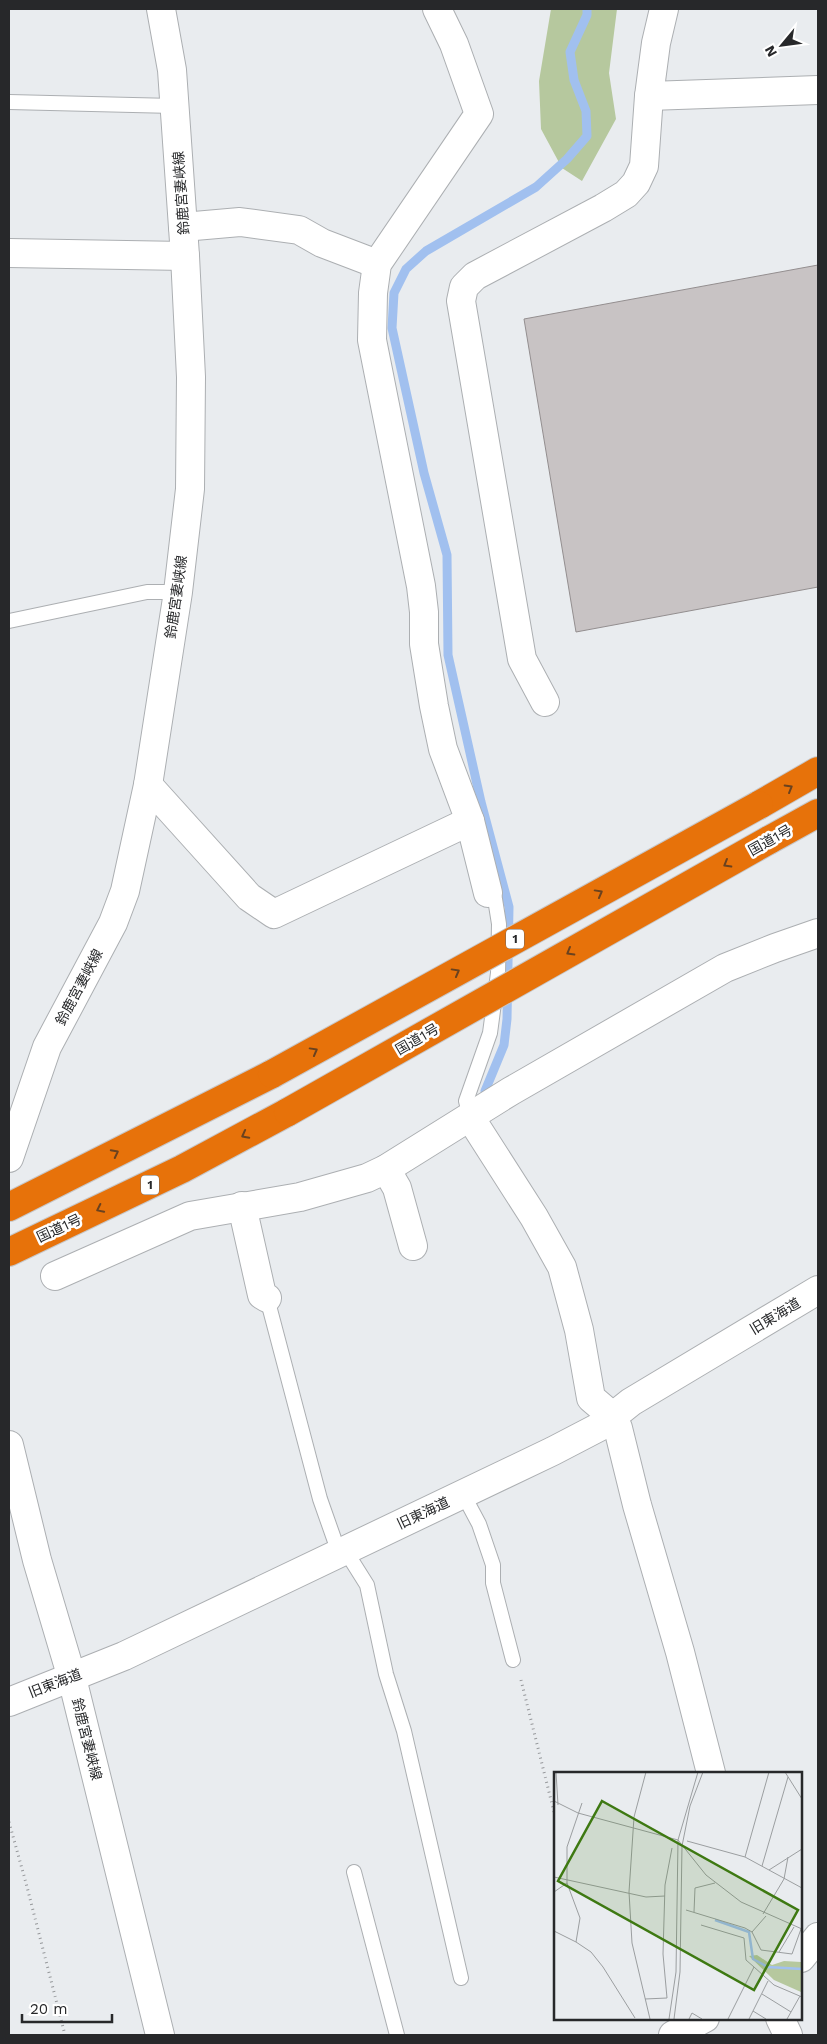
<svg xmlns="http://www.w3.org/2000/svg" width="827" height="2044" font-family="'Work Sans','Noto Sans JP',sans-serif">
<rect width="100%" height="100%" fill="#e9ecef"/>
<polygon fill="#b6c89e" points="551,9 617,9 609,73 616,119 582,181 562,168 541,129 539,81"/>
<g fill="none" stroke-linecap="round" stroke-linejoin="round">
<polyline stroke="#a1c0ef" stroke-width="9" points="485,1091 504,1045 507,1019 509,907 481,802 448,655 447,555 424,473 392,328 394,293 406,269 426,251 536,187 567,159 587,136 586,111 574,80 570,52 587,15 587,9"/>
</g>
<polygon fill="#c8c3c4" stroke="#938e8f" points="818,265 818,587 576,632 524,319"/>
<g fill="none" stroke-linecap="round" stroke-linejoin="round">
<defs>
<g id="lane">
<polyline points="9,102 174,106"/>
<polyline points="9,621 147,592 178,592"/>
<polyline points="470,1117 466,1101 490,1033 498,973 499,924 495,899 488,893"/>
<polyline points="267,1298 320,1499 339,1553"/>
<polyline points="463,1494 479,1524 493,1565 493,1583 513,1660"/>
<polyline points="345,1550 367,1585 386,1674 404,1731 461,1978"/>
<polyline points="354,1872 397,2035"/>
</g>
<g id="street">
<polyline points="437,9 454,44 479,114 377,264 373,293 372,340 421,586 424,612 424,644 434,706 443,749 470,821 488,893"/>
<polyline points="664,9 656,43 649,96 818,90"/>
<polyline points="183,227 240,222 299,230 322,243 377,264"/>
<polyline points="9,253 185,256"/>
<polyline points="545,702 522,659 461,301 464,287 475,276 603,208 626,194 636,183 644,166 649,96"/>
<polyline points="148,785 249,897 274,914 470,821"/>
<polyline points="470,1117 534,1217 562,1267 579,1330 591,1398 612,1416 618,1428 637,1505 680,1652 711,1773"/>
<polyline points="386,1169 397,1188 413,1246"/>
<polyline points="242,1206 262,1295 267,1298"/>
<polyline points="55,1276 190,1216 300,1197 367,1178 386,1169 511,1091 725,968 775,948 818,933"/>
<polyline points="9,1702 124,1656 553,1451 601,1426 631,1402 818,1290"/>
<polyline points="801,1958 818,1937"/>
<polyline points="780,2018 788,2035"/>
<polyline points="673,2035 705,2018"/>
</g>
<g id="secondary">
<polyline points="9,1158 47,1047 113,923 125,891 148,785 178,592 190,489 191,377 185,256 172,70 161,9"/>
<polyline points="9,1445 37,1560 72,1678 160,2035"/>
</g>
<g id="highway">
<polyline points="759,805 818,771"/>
<polyline points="769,840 818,813"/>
<polyline points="9,1207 272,1074"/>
<polyline points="9,1252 182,1169 288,1112"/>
</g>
</defs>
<use href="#lane" stroke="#acafb2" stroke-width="16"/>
<use href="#street" stroke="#acafb2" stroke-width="30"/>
<use href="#secondary" stroke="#acafb2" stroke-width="30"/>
<use href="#highway" stroke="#c7c7c8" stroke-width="30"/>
<g stroke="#96989b" stroke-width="3" stroke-dasharray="1 4" stroke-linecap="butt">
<polyline points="521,1680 556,1820"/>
<polyline points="9,1822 26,1883 65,2035"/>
</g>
<use href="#lane" stroke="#fff" stroke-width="14"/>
<use href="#street" stroke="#fff" stroke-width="28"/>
<use href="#secondary" stroke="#fff" stroke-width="28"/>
<use href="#highway" stroke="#e7720a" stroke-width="28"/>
<defs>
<g id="highway-bridge">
<polyline points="272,1074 759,805"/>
<polyline points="288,1112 769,840"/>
</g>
</defs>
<use href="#highway-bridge" stroke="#c7c7c8" stroke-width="30" stroke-linecap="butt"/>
<use href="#highway-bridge" stroke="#e7720a" stroke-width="28"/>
</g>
<defs><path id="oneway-chevron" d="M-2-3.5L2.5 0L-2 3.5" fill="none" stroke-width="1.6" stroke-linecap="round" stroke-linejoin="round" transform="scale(1.25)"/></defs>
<g stroke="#6a421f">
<use href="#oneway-chevron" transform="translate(789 788) rotate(-30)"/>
<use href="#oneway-chevron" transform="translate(727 864) rotate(150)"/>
<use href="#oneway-chevron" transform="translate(599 893) rotate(-29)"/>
<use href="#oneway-chevron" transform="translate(570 952) rotate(150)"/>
<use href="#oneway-chevron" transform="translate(456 972) rotate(-29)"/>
<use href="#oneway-chevron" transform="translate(314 1051) rotate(-29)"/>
<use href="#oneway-chevron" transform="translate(245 1135) rotate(152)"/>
<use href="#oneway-chevron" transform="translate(115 1153) rotate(-27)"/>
<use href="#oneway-chevron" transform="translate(100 1209) rotate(154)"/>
</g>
<g text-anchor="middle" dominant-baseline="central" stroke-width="5" stroke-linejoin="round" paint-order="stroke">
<g fill="#fff" stroke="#68686a" stroke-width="1">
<rect x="506" y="929.5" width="18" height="19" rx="4"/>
<rect x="141" y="1175.5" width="18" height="19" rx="4"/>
</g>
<g font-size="12" font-weight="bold" fill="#27282a">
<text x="515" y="939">1</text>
<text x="150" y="1185">1</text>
</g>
<g font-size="14" fill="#27282a" stroke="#fff">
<text transform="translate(181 193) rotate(-94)">鈴鹿宮妻峡線</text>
<text transform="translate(176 597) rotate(-82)">鈴鹿宮妻峡線</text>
<text transform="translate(770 840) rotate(-29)">国道1号</text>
<text transform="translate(79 987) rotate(-62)">鈴鹿宮妻峡線</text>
<text transform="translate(417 1039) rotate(-30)">国道1号</text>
<text transform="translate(59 1228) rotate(-25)">国道1号</text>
<text transform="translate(775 1316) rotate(-31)">旧東海道</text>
<text transform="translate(423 1513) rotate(-25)">旧東海道</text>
<text transform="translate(55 1683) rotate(-21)">旧東海道</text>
<text transform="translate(87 1739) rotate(76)">鈴鹿宮妻峡線</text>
</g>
</g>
<g transform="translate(554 1772)">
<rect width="248" height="248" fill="#e9ecef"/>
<path d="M203,183L218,193L230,189L247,190V220L220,208L195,184Z" fill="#b6c89e"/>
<path fill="none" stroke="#a1c0ef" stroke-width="2.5" d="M161,148L195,160L199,187L214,195L248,197"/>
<path fill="none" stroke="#9b9ea0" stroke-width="1" d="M2,0L4,33M92,0L80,45L75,120L78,171L96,247M231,0L248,27M0,29L24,41L124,68L152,103L187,130L248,157M28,31L13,75V111L26,146L22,170L37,180L49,195L81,246M133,69L191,85L248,116M191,85L215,0M208,94L234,5M215,98L248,77M0,105L92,125L111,124M0,120L13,111M132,138L191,156L198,160L207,178L238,182L247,157M140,140L141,116L161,111M209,142L230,107L234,85M147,153L190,166L192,188L200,195M0,159L22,170M198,160L212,144M225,180L240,155M208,222L237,240L233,247M91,227L113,226L109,182L111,113L118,76M199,239L212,247M237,240L246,224M115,247L122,200L124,68L144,0M120,247L126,200L128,74L136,34L149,0M135,247L138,241L148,247M174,247L200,195L220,213L248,225M195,247L214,209"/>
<path fill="#3e7912" fill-opacity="0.15" stroke="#3e7912" stroke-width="2.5" d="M48,29L244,138L200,218L4,109Z"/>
<rect width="248" height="248" fill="none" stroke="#27282a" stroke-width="2.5"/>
</g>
<rect width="827" height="2044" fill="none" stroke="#27282a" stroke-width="20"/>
<g transform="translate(782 45) rotate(241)" stroke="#ffffff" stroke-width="4" paint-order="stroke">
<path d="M0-4L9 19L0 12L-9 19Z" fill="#27282a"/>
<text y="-8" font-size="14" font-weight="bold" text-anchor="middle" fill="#27282a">N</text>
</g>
<path d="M22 2014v8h90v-8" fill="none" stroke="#27282a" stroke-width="2.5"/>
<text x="30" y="2014" font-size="15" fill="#27282a" stroke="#ffffff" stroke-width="4" paint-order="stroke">20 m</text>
</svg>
